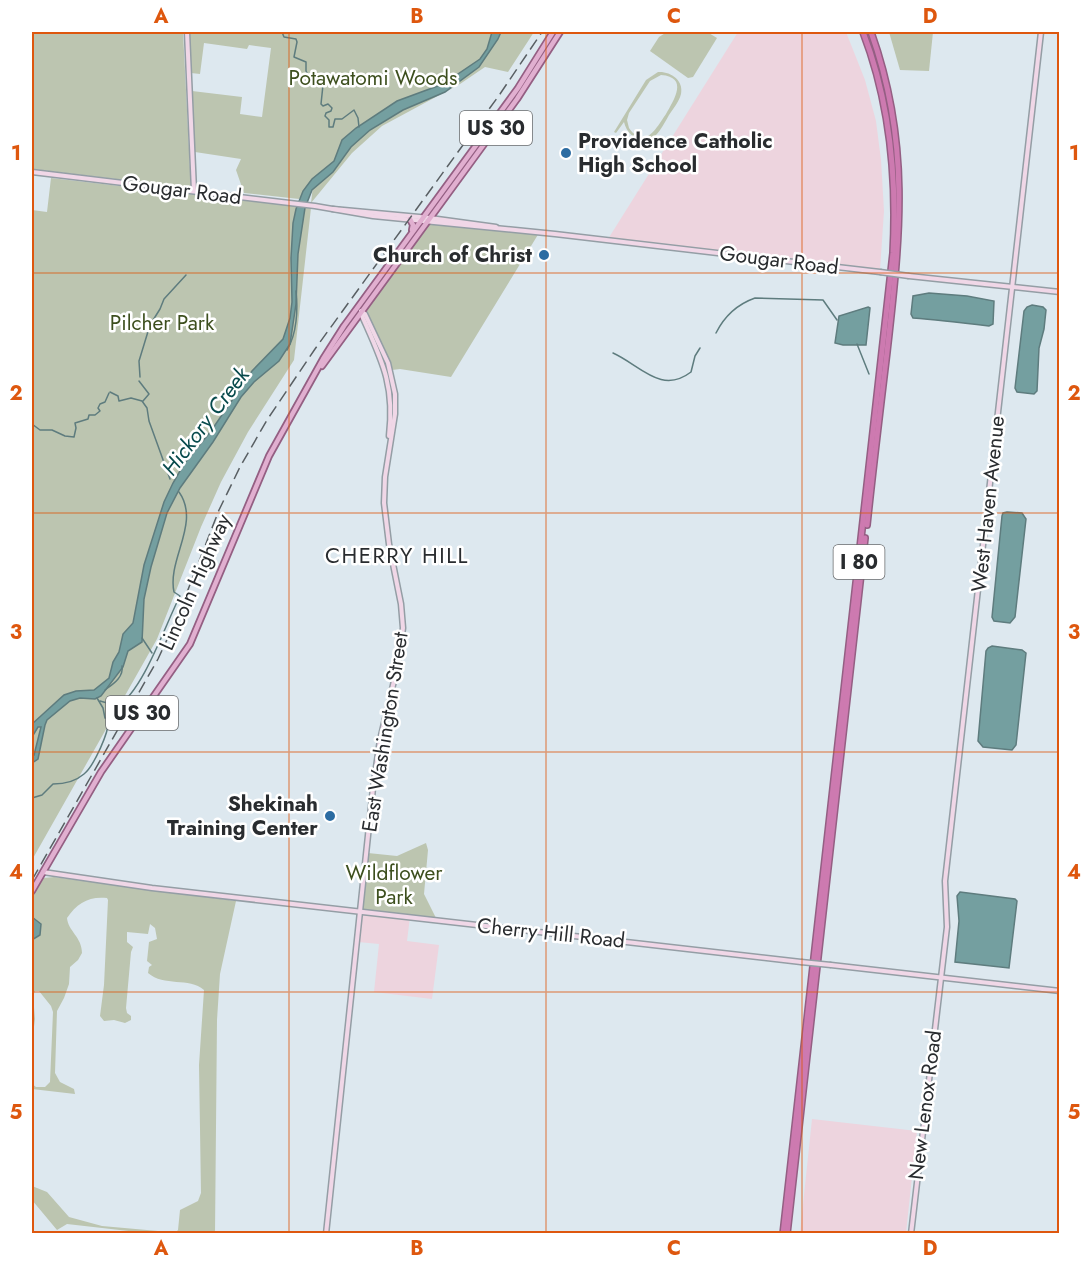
<svg xmlns="http://www.w3.org/2000/svg" width="1091" height="1265" font-family="Jost,sans-serif">
<rect width="100%" height="100%" fill="#dde8ef"/>
<g fill="#edd4de">
<polygon points="738,32 846,32 865,80 876,121 881,160 884,211 880,270 608,239"/>
<polygon points="362,912 410,917 407,941 439,945 432,999 374,992 379,944 358,942"/>
<polygon points="812,1119 917,1131 906,1233 800,1233"/>
</g>
<g fill="#bcc5b0" fill-rule="evenodd">
<polygon points="32,32 183,32 191,188 32,169"/>
<polygon points="189,32 534,32 508,72 485,67 460,84 382,126 352,153 311,203 314,177 299,199 244,193 236,170 241,159 195,152 192,91 242,97 240,114 262,117 271,48 249,45 247,49 204,43 200,74 191,73"/>
<polygon points="667,32 707,32 717,38 693,77 688,78 650,51 659,37"/>
<polygon points="889,32 933,32 929,71 900,70"/>
<path d="M658,72C670,71 684,80 681,94C679,102 673,109 669,115C665,122 661,130 656,135C643,147 627,136 624,122L616,133L614,132L646,80ZM661,75C689,77 674,100 666,114C657,127 645,151 629,128L627,120L629,113L650,81Z"/>
<polygon points="51,178 311,208 294,360 248,432 221,482 201,527 157,639 32,860 32,210 47,212"/>
<polygon points="428,223 539,233 451,377 400,369 392,370 364,312"/>
<polygon points="426,843 428,850 424,894 436,918 362,910 368,853 397,856"/>
<path d="M54,877L236,901L220,974L217,1020L215,1233H175L178,1230L180,1210L198,1201L201,1193L199,1065L204,990C189,977 164,987 148,973L149,967L152,965L147,961L149,942L157,939L155,928L150,924L148,934L127,932V942L133,947L131,952L126,1008L127,1013L131,1016V1020L125,1023L114,1020L104,1021L100,1016L104,985L108,900L107,898C89,896 77,903 67,918C68,931 82,937 82,953L78,960L70,967L69,984L64,998L57,1011L55,1073L60,1082L74,1089L75,1094L32,1089V1084L36,1087H45L50,1082L53,1012L51,1006L39,991H35L33,996L35,1019L32,1042V896L43,878Z"/>
<polygon points="32,1186 47,1192 69,1217 102,1226 158,1231 166,1233 146,1233 67,1224 57,1230 32,1200"/>
</g>
<g fill="#749fa0" stroke="#5e7c7e" stroke-width="1.5">
<polygon points="492,32 501,32 498,39 479,67 445,92 403,110 370,130 351,147 333,172 312,190 305,208 298,254 296,304 290,344 279,361 254,382 241,397 213,442 180,488 167,513 151,567 144,599 142,642 128,651 123,667 101,696 95,699 80,698 70,701 47,720 45,725 38,759 32,763 32,757 34,755 41,727 38,727 32,737 32,724 64,695 76,691 94,690 109,678 113,662 119,652 123,634 133,623 144,565 164,502 173,483 184,464 211,431 252,371 283,339 290,318 292,302 291,258 293,223 296,209 303,191 312,179 334,161 342,140 356,128 397,101 443,84 480,59 487,49"/>
<path d="M929,293L967,296L994,301L993,324L989,326C964,323 939,320 913,318L911,314L913,296Z"/>
<polygon points="1032,305 1043,307 1046,310 1044,329 1039,348 1037,391 1034,394 1017,392 1015,388 1024,311 1027,307"/>
<polygon points="868,307 870,308 866,345 843,345 835,343 839,316"/>
<polygon points="1007,512 1022,513 1026,519 1015,617 1010,623 994,621 992,617 1002,516 1003,513"/>
<polygon points="992,646 1022,650 1026,653 1016,745 1012,750 983,747 978,741 986,651 988,648"/>
<polygon points="960,892 1015,899 1017,901 1009,968 955,962 959,921 957,896"/>
<polygon points="32,917 41,924 40,935 32,940"/>
</g>
<g fill="none" stroke-linecap="round" stroke-linejoin="round">
<g stroke="#5e7c7e" stroke-width="1.5">
<polyline points="282,32 284,37 296,39 297,42 294,57 306,62 306,71 314,85 323,85 321,104 323,106 328,104 332,108 331,111 326,113 325,116 329,120 329,127 333,127 335,119 342,119 354,110 358,118 359,127"/>
<path d="M716,333C724,317 738,304 755,298L823,300L837,320"/>
<polyline points="857,344 869,374"/>
<path d="M287,350C297,334 298,309 296,291"/>
<path d="M613,353C640,365 661,395 691,372L695,356L700,348"/>
<polyline points="140,377 139,361 150,325 160,309 164,299 186,275"/>
<polyline points="139,381 149,394 143,401"/>
<polyline points="110,392 118,396 119,401 131,398 142,401 147,408 149,421 170,479"/>
<polyline points="32,424 40,430 52,430 65,436 74,437 76,428 75,423 88,419 89,415 95,415 100,411 98,408 100,404 105,402 109,393"/>
<polyline points="142,638 152,653"/>
<path d="M105,690C113,684 124,677 122,666"/>
<path d="M100,701L118,706C144,689 165,625 180,596L174,592C167,559 201,523 179,492"/>
<path d="M32,798L42,795L53,784C64,784 76,781 84,774C93,767 111,730 108,718H105L103,708L97,698"/>
</g>
<defs>
<g id="secondary">
<polyline points="187,32 194,191"/>
<polyline points="32,172 315,206 373,216 555,234 880,272"/>
<polyline points="333,209 430,218 496,227"/>
<polyline points="909,276 1060,292"/>
<path d="M362,312V316C382,361 395,385 389,436"/>
<polyline points="43,872 152,888 801,962"/>
<polyline points="831,965 1060,991"/>
<polyline points="326,1234 373,788 380,740 398,664 403,628 401,604 389,544 384,503 385,477 395,414 395,394 388,363 365,314 361,311"/>
<polyline points="911,1234 947,927 945,881 1041,32"/>
</g>
<g id="primary">
<polyline points="410,219 413,225 412,230"/>
<polyline points="322,366 517,99 560,32"/>
<polyline points="32,891 101,772 190,644 269,456 323,359 344,326 518,88 553,32"/>
</g>
<g id="highway">
<path d="M867,525C873,468 880,410 887,352C900,237 911,144 871,32"/>
<path d="M783,1234L893,253C897,178 890,102 863,32"/>
<polyline points="787,1234 865,538"/>
</g>
</defs>
<use href="#secondary" stroke="#949ea5" stroke-width="7"/>
<use href="#primary" stroke="#945f83" stroke-width="8"/>
<use href="#highway" stroke="#945f83" stroke-width="8"/>
<use href="#secondary" stroke="#f0d7e7" stroke-width="4"/>
<use href="#primary" stroke="#e1afd0" stroke-width="4.5"/>
<use href="#highway" stroke="#cd7ab0" stroke-width="5"/>
<polyline stroke="#595f63" stroke-width="1.5" stroke-dasharray="12 6" stroke-linecap="butt" points="32,880 158,659 177,618 219,510 240,467 267,420 315,349 500,94 542,32"/>
<defs>
<g id="secondary-bridge">
<polyline points="880,272 909,276"/>
<polyline points="801,962 831,965"/>
</g>
</defs>
<use href="#secondary-bridge" stroke="#949ea5" stroke-width="7" stroke-linecap="butt"/>
<use href="#secondary-bridge" stroke="#f0d7e7" stroke-width="4"/>
</g>
<path fill="none" stroke="#de570e" stroke-width="1.5" stroke-opacity="0.55" d="M289,32V1234M546,32V1234M802,32V1234M32,273H1060M32,513H1060M32,752H1060M32,992H1060"/>
<g fill="#2c6ca2" stroke="#fff" stroke-width="2">
<circle cx="566" cy="153" r="6"/>
<circle cx="544" cy="255" r="6"/>
<circle cx="330" cy="816" r="6"/>
</g>
<g text-anchor="middle" dominant-baseline="central" stroke-width="5" stroke-linejoin="round" paint-order="stroke">
<g fill="#fff" stroke="#696b6d" stroke-width="1.5">
<rect x="460" y="111" width="72" height="34" rx="4.5"/>
<rect x="833.5" y="545" width="51" height="34" rx="4.5"/>
<rect x="106" y="696" width="72" height="34" rx="4.5"/>
</g>
<g font-size="20" font-weight="bold" fill="#292c2f">
<text x="496" y="128">US 30</text>
<text x="859" y="562">I 80</text>
<text x="142" y="713">US 30</text>
</g>
<g font-size="21" fill="#3d4f1e" stroke="#fff">
<text x="373" y="78">Potawatomi Woods</text>
<text x="162" y="323">Pilcher Park</text>
<text x="394" y="873">Wildflower<tspan x="394" dy="24">Park</tspan></text>
</g>
<g font-size="21" font-weight="bold" fill="#292c2f" stroke="#fff" text-anchor="end">
<text x="578" y="141" text-anchor="start">Providence Catholic<tspan x="578" dy="24">High School</tspan></text>
<text x="532" y="255">Church of Christ</text>
<text x="318" y="804">Shekinah<tspan x="318" dy="24">Training Center</tspan></text>
</g>
<g font-size="21" fill="#292c2f" stroke="#fff">
<text transform="translate(182 190) rotate(7)">Gougar Road</text>
<text transform="translate(779 260) rotate(7)">Gougar Road</text>
<text transform="translate(988 504) rotate(-84)">West Haven Avenue</text>
<text transform="translate(195 582) rotate(-66)">Lincoln Highway</text>
<text transform="translate(385 732) rotate(-81)">East Washington Street</text>
<text transform="translate(551 933) rotate(6)">Cherry Hill Road</text>
<text transform="translate(925 1105) rotate(-83)">New Lenox Road</text>
</g>
<g font-size="22" font-style="italic" fill="#074a4c" stroke="#fff">
<text transform="translate(205 421) rotate(-53)">Hickory Creek</text>
</g>
<g font-size="22" letter-spacing="1.5" fill="#292c2f" stroke="#fff">
<text x="397" y="555">CHERRY HILL</text>
</g>
</g>
<rect width="1091" height="1265" fill="none" stroke="#ffffff" stroke-width="66"/>
<rect x="33" y="33" width="1025" height="1199" fill="none" stroke="#de570e" stroke-width="2"/>
<g font-size="20" text-anchor="middle" font-weight="bold" fill="#de570e">
<text x="161" y="23">A</text>
<text x="417" y="23">B</text>
<text x="674" y="23">C</text>
<text x="930" y="23">D</text>
<text x="16" y="160">1</text>
<text x="1074" y="160">1</text>
<text x="16" y="400">2</text>
<text x="1074" y="400">2</text>
<text x="16" y="639">3</text>
<text x="1074" y="639">3</text>
<text x="16" y="879">4</text>
<text x="1074" y="879">4</text>
<text x="16" y="1119">5</text>
<text x="1074" y="1119">5</text>
<text x="161" y="1255">A</text>
<text x="417" y="1255">B</text>
<text x="674" y="1255">C</text>
<text x="930" y="1255">D</text>
</g>
</svg>
